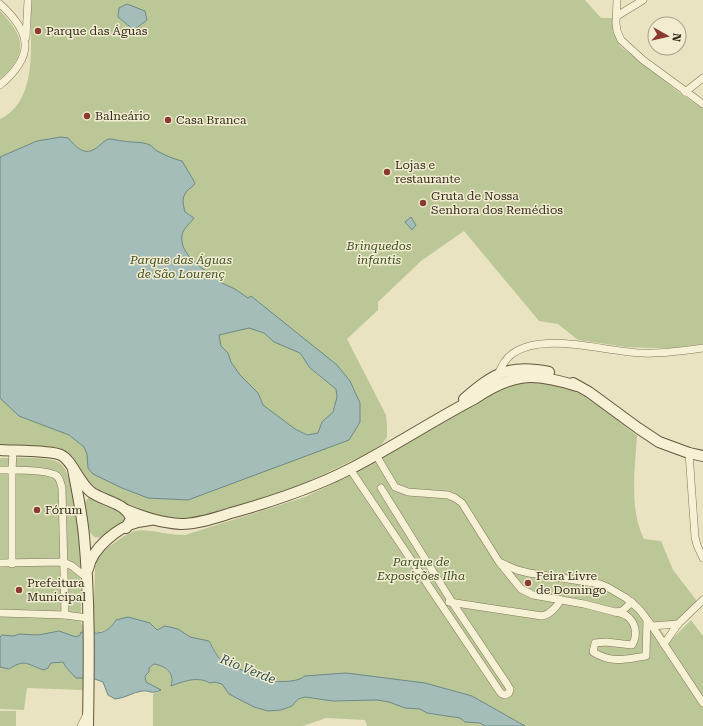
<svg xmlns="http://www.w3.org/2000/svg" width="703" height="726" font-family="'Roboto Serif',serif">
<rect width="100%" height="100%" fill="#eae3c2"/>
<g fill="#bbc797">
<path d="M30,0H585L601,18H613C613,29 615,36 620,46L681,94L703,109V344L672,348H649L626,347L578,340L558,324L539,321L464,231L421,261L378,302V310L347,339L386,415L387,425V437L382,444L368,453L297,487L195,519L184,521L141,513L91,488L83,478L78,465L71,455L59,448L0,445V119C40,101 30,36 30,0Z"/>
<path d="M0,11C25,37 29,53 0,79Z"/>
<path d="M520,381C529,382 539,381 548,383C583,389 610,414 637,436C635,468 629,510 644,539L661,541L673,570L697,601L678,622L666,623L655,622L669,642L691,620L703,636V726H525L472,696L371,678L346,673L283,682L276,680H267L257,678L251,672L228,666L221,661L209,641L190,637L178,629L157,630L150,623L116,620C110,630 103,632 92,633L91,613L94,606L95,564C99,554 105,549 114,543C120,539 127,533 135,531C148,528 170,536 185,535L305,497L347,477L492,393L510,384Z"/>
<path d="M0,458C14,458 50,456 60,463C82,480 81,595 81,624L83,625V632H81L80,635L76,637L59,631L38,635L19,634L14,636L2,635L0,637Z"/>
<polygon points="90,496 123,511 128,520 103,538 94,537 88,530 84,506 84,503"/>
<path d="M51,662H63C66,669 71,672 76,677L83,678L84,690L27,688L24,710L0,709V667L9,669C26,658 27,665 44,670Z"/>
<path d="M154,664C165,666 175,673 171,685C184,681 198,676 210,683L214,682L222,684L268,711L281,710L292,706L298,699L305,697L333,701L377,700L389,701L405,708L420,709L427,713L460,718L465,722L480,723L485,726H367L365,720L326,718L303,726H153V694L160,691L146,682L145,676L149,672V668Z"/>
<rect x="0" y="711" width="16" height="15"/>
</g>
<g fill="#a4bdb9" stroke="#6c8a86" fill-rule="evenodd">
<polygon points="127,4 145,11 147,20 134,30 118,17 119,8"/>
<path d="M61,137L68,138C78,149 86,158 100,145C104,142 106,139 110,139C114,139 119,141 123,141C132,143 141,141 150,145C153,147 154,149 157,151C165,155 173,159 182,161L195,183C193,187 191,187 188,190C181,197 183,204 185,212L194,218C190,224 182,229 182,236C179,255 206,272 219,279L220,282L235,289L248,298L251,296L337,365L350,381L360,403V422L349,440L188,500L148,498L122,488L93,474L88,468L87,454L84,447L69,435L19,416L0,398V157L37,141ZM249,328L264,333L274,342L300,353L310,368L336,389L337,397L333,412L322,422L318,433L307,435L295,429L263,405L258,393L240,375L231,362L228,353L221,346L219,335Z"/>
<polygon points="411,217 416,225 412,230 405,222"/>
<path d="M128,617L150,623L157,630L165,626L178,629L190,637L209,641C213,648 217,657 223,662C230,668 240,669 249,672C253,673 255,677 260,678C270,682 296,684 305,676L346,673L425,683L472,696L525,726H485L480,723L465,722L460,718L427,713L420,709L405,708L389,702L377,700L333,701L305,697L298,699L292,706L281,710L268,711L254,707L229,694L222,684L214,682L210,683C198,676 184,681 171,686C175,673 166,666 154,664L149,668V672L145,676L146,682L161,690C150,695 151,690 142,691C133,692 126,698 115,699L108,695L103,682L92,678H76C71,672 66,669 63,662L51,663L48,668L44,670C27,665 26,658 9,669L0,667V637L2,635L14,636L19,634L38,635L59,631L76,637L80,635L81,632C97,634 107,635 116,620Z"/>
</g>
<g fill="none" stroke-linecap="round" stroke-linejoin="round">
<defs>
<g id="street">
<polyline points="617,0 616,23 617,31 621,40 643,60 703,104"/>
<path d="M0,4C33,34 34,56 0,85"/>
<polyline points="617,16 643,0"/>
<polyline points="26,37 28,0"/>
<polyline points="685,92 703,78"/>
<path d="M497,377C500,369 505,359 512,354C544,331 605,352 642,353C662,354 683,351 703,348"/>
<polyline points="689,453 695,537 697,545 703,558"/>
<polyline points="376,455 395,487 408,492 448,495 455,498 462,503 499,562 517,570 529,573 600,584 609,588 626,598 639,609 652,626 703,703"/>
<polyline points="350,469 500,692 502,694 505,695 509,693 510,689 507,684 452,602 381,488"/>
<path d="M0,470C11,470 49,469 57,476C60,479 61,484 62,488L65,615"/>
<polyline points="0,563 63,562 72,566 87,578"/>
<polyline points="500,563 521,589 533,595 584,604 615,612 622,611 632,602"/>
<polyline points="12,564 12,470 13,451"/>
<path d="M449,602L542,616C551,614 556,607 561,600"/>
<path d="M615,612C619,613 624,614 627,616C636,623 638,635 632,645L606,642L595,643L593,652C613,664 625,659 646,656L647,620"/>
<polyline points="0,613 65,615 88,618"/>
<polyline points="652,626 678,624"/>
<polyline points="664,644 678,624 703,600"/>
<polyline points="81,726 87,714"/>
</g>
<g id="secondary">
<polyline points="573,383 589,392 638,428 659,442 689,453 703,456"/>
<path d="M464,399C494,373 509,364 549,372"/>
<path d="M0,450C13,451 50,450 61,455C72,460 79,483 91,492C103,501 127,503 131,519L126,528"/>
<path d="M73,469C77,491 82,514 84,536C90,599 89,663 88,726"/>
<path d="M126,510C144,517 161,523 181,524C200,524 220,516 238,511C277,500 315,487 352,468C393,447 432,421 474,399C513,373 532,372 577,386"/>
<path d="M88,569C92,548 118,527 138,522C142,521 147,521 151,520"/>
</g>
</defs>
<use href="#street" stroke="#82755a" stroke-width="8"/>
<use href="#secondary" stroke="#64563e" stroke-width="12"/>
<use href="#street" stroke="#f6f0d4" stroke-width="7"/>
<use href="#secondary" stroke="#f6f0d4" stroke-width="10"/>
</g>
<g fill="#8c3a2f" stroke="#f2edd0" stroke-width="1.5">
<circle cx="38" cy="31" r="4"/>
<circle cx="87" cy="116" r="4"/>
<circle cx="168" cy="120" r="4"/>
<circle cx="387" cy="172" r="4"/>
<circle cx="423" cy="203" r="4"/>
<circle cx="37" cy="510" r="4"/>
<circle cx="528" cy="583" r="4"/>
<circle cx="19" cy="590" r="4"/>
</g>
<g text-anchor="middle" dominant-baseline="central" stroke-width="3" stroke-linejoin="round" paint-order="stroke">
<g font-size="12" fill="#332b1d" stroke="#f2edd0" text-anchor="start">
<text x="46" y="31">Parque das Águas</text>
<text x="95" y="116">Balneário</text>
<text x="176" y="120">Casa Branca</text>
<text x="395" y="165">Lojas e<tspan x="395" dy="14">restaurante</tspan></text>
<text x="431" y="196">Gruta de Nossa<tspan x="431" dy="14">Senhora dos Remédios</tspan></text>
<text x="45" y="510">Fórum</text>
<text x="536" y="576">Feira Livre<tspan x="536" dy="14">de Domingo</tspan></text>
<text x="27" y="583">Prefeitura<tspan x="27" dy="14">Municipal</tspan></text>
</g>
<g font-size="12" font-style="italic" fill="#3f4e26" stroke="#f2edd0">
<text x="379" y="246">Brinquedos<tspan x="379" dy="14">infantis</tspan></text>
<text x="181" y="260">Parque das Águas<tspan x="181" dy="14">de São Lourenç</tspan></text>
<text x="421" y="562">Parque de<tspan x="421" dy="14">Exposições Ilha</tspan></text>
</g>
<g font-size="13" font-style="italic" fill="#2e5052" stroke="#f2edd0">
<text transform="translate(248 669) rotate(22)">Rio Verde</text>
</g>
</g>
<g transform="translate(667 36) rotate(98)"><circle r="19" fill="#f2edd0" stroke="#a69f88"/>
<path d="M0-3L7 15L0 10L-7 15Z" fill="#8c3a2f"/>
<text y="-6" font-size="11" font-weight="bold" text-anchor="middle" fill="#332b1d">N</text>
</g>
</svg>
